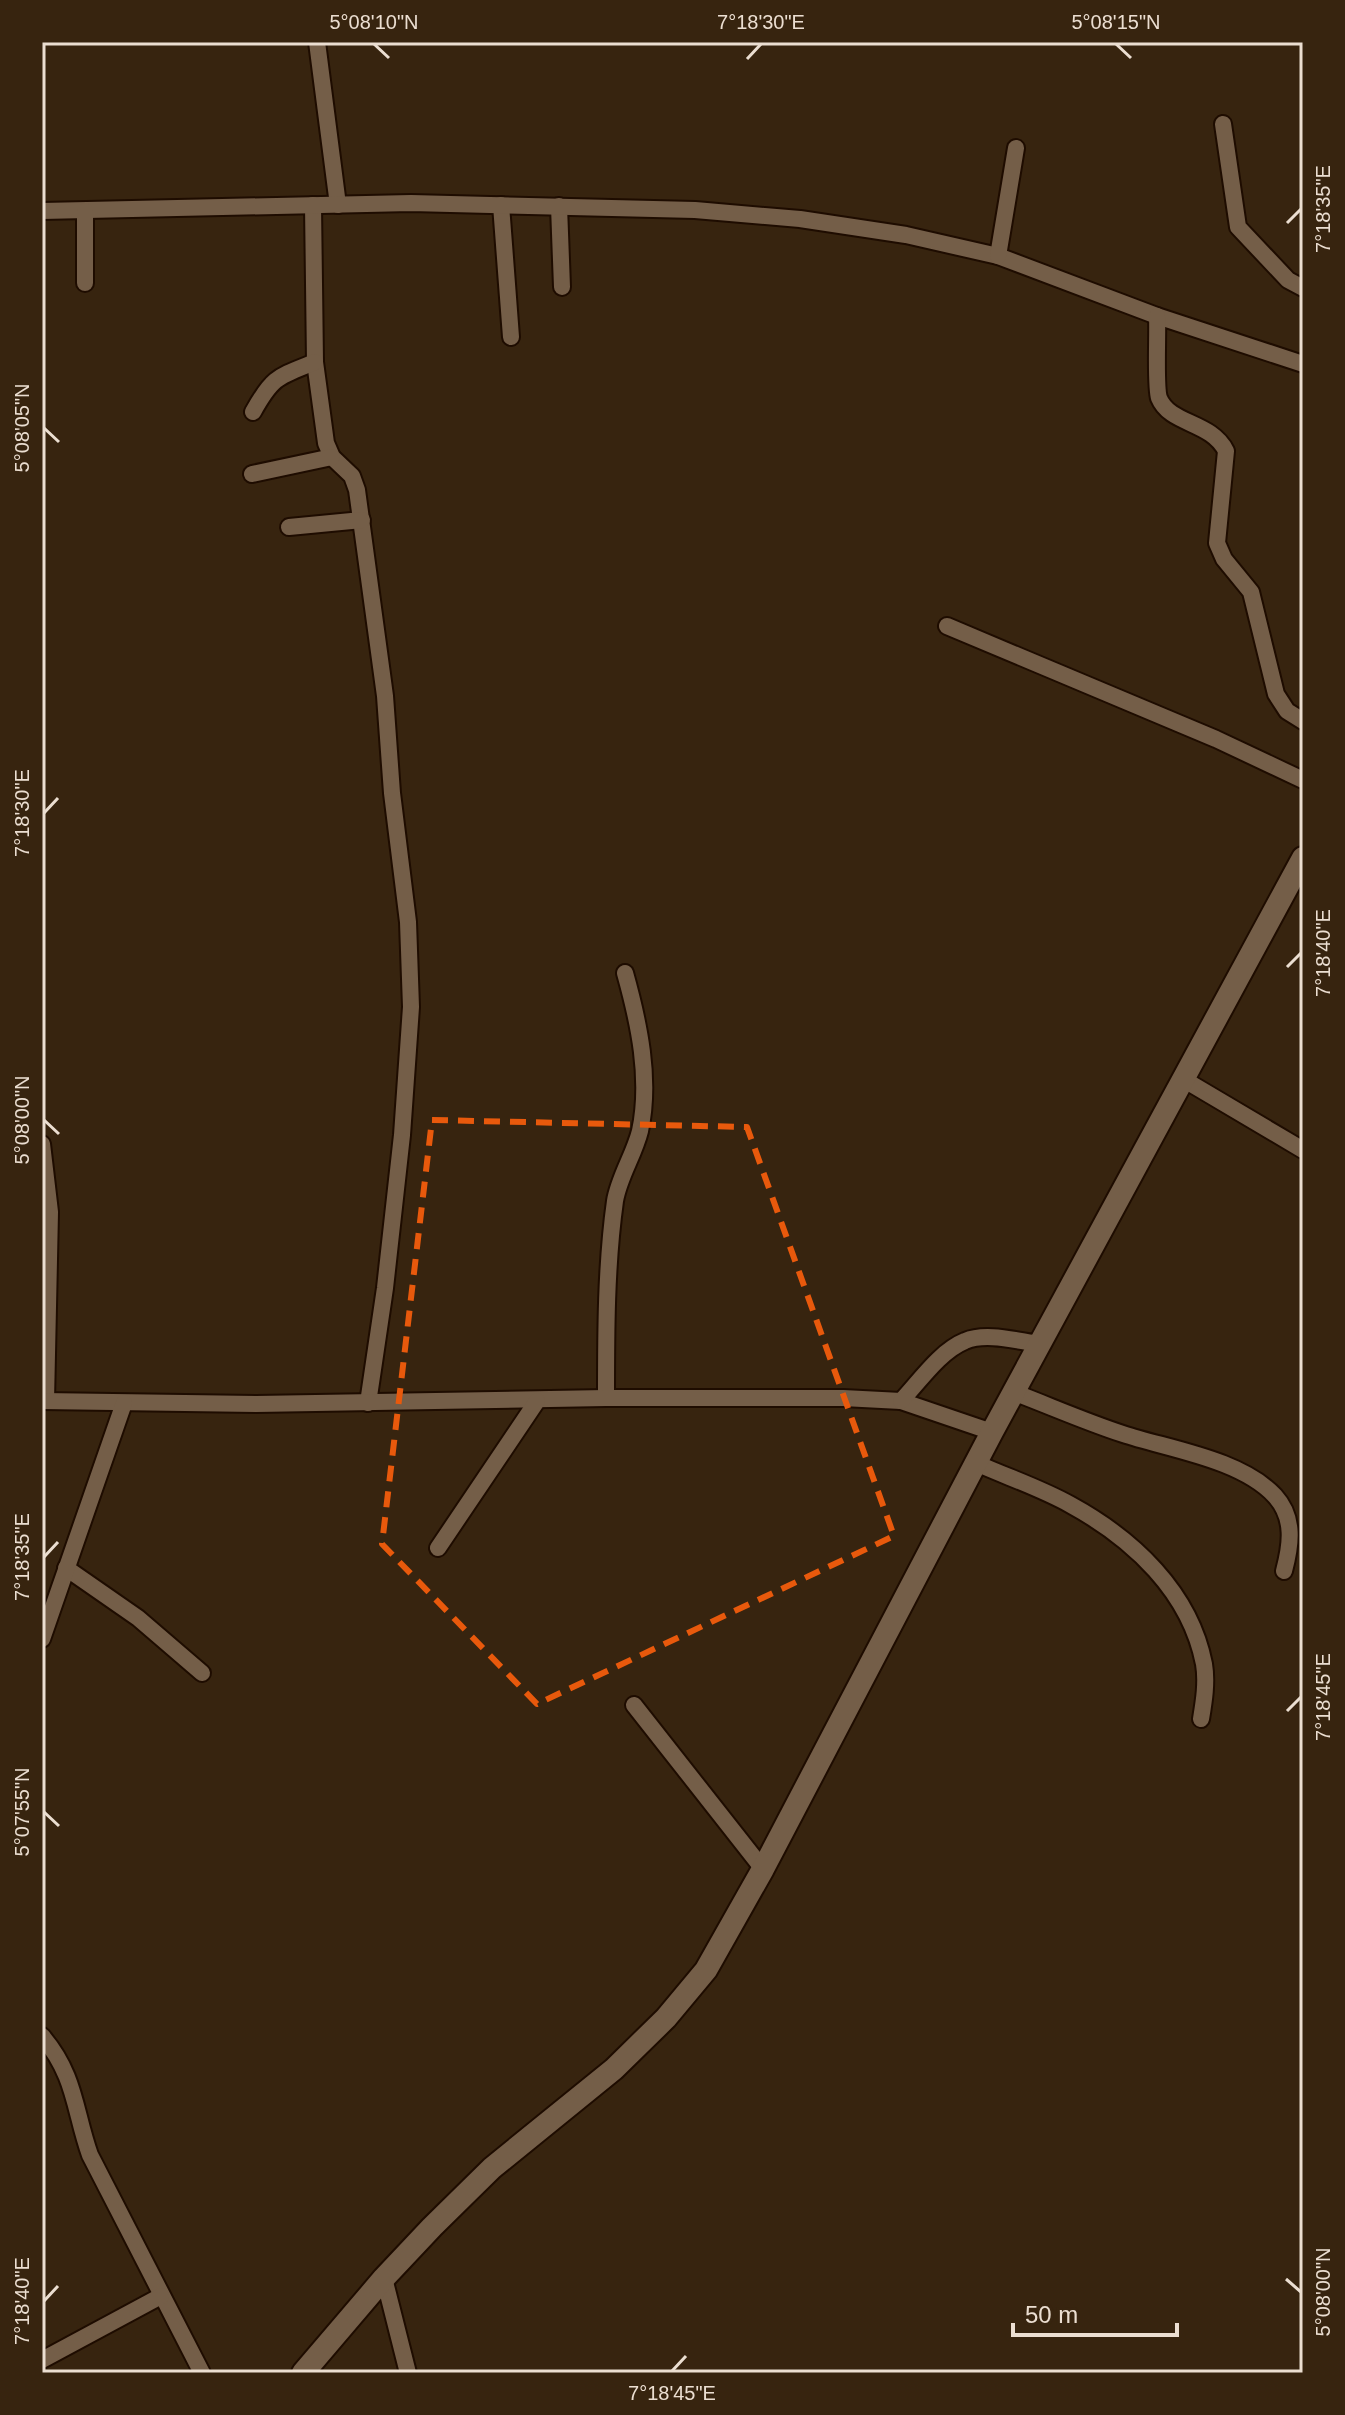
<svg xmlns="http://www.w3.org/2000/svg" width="1345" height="2415" font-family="Helvetica,sans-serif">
<rect width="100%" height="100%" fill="#37240f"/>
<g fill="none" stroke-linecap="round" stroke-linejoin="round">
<defs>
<g id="minor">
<polyline points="317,42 338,205"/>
<polyline points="1223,124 1238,227 1288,280 1303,288"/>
<polyline points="313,205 315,362 326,443 332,457 352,476 357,490 385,696 392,793 408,922 411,1007 402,1135 385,1288 368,1403"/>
<polyline points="501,205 511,337"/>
<polyline points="559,206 562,287"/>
<polyline points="42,211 411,203 695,210 800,219 906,235 998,256 1157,316 1303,364"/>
<polyline points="998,256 1016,148"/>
<polyline points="85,283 85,211"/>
<path d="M1157,316C1158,333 1155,386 1159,398C1170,425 1211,421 1226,451L1217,543L1224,559L1251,592L1276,694L1287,711L1303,721"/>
<path d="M253,412C273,376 278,377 315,362"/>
<polyline points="252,474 332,457"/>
<polyline points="289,527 362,520"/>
<polyline points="947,626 1216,739 1303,780"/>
<polyline points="1183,1079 1303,1150"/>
<polyline points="42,1144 50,1212 46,1401"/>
<path d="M1013,1392C1050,1406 1086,1422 1123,1434C1168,1449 1241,1459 1275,1496C1295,1518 1291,1545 1284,1571"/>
<path d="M606,1398C606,1333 606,1265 615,1201C619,1177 634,1155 640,1131C651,1079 639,1023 625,973"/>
<polyline points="42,1401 256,1404 606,1398 843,1398 901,1401 992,1432"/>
<path d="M901,1401C919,1382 940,1351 965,1341C986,1332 1017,1341 1040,1344"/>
<path d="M976,1463C1007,1477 1041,1488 1071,1505C1133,1539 1190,1592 1204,1664C1207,1682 1204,1701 1201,1719"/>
<polyline points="438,1548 537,1401"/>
<polyline points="66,1568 138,1618 202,1673"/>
<polyline points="42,1639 124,1403"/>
<polyline points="634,1705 763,1869"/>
<path d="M42,2036C76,2076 74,2110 90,2155L202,2373"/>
<polyline points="384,2278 408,2373"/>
<polyline points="42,2360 161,2296"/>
</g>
<polyline id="tertiary" points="303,2373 384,2278 432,2227 492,2168 614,2069 666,2018 706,1970 763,1869 992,1432 1303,858"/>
</defs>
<use href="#minor" stroke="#1e0c00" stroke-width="20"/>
<use href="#tertiary" stroke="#1e0c00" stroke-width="26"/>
<use href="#minor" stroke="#745e48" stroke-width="16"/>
<use href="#tertiary" stroke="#745e48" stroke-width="22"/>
</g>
<path fill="none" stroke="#e8590c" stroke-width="6" stroke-dasharray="16 10" stroke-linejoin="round" d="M432,1120L747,1127L894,1536L537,1704L382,1544Z"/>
<path fill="none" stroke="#ebded1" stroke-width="3" d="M374,44L389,58M1116,44L1131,58M747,59L761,44M1287,223L1301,209M44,428L59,442M44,813L58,798M1287,967L1301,953M44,1120L59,1134M44,1557L58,1542M1287,1711L1301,1697M44,1812L59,1826M1286,2279L1301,2292M44,2301L58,2286M672,2371L686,2356"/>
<rect width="1345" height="2415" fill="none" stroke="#37240f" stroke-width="88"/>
<path d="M1013 2323v12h164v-12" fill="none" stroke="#ebded1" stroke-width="4"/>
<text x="1025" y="2323" font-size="24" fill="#ebded1" stroke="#37240f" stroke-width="6" paint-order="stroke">50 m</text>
<rect x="44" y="44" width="1257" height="2327" fill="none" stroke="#ebded1" stroke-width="3"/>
<g font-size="20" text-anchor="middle" fill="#ebded1">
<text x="374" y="29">5°08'10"N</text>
<text x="761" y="29">7°18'30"E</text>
<text x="1116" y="29">5°08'15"N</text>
<text transform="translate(1323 209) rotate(-90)" y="7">7°18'35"E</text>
<text transform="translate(22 428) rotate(-90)" y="7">5°08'05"N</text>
<text transform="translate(22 813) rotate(-90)" y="7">7°18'30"E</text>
<text transform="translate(1323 953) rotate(-90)" y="7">7°18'40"E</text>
<text transform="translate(22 1120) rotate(-90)" y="7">5°08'00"N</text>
<text transform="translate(22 1557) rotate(-90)" y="7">7°18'35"E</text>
<text transform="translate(1323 1697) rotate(-90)" y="7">7°18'45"E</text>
<text transform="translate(22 1812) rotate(-90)" y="7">5°07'55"N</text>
<text transform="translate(1323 2292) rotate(-90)" y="7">5°08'00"N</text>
<text transform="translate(22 2301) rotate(-90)" y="7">7°18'40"E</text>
<text x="672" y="2400">7°18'45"E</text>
</g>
</svg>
